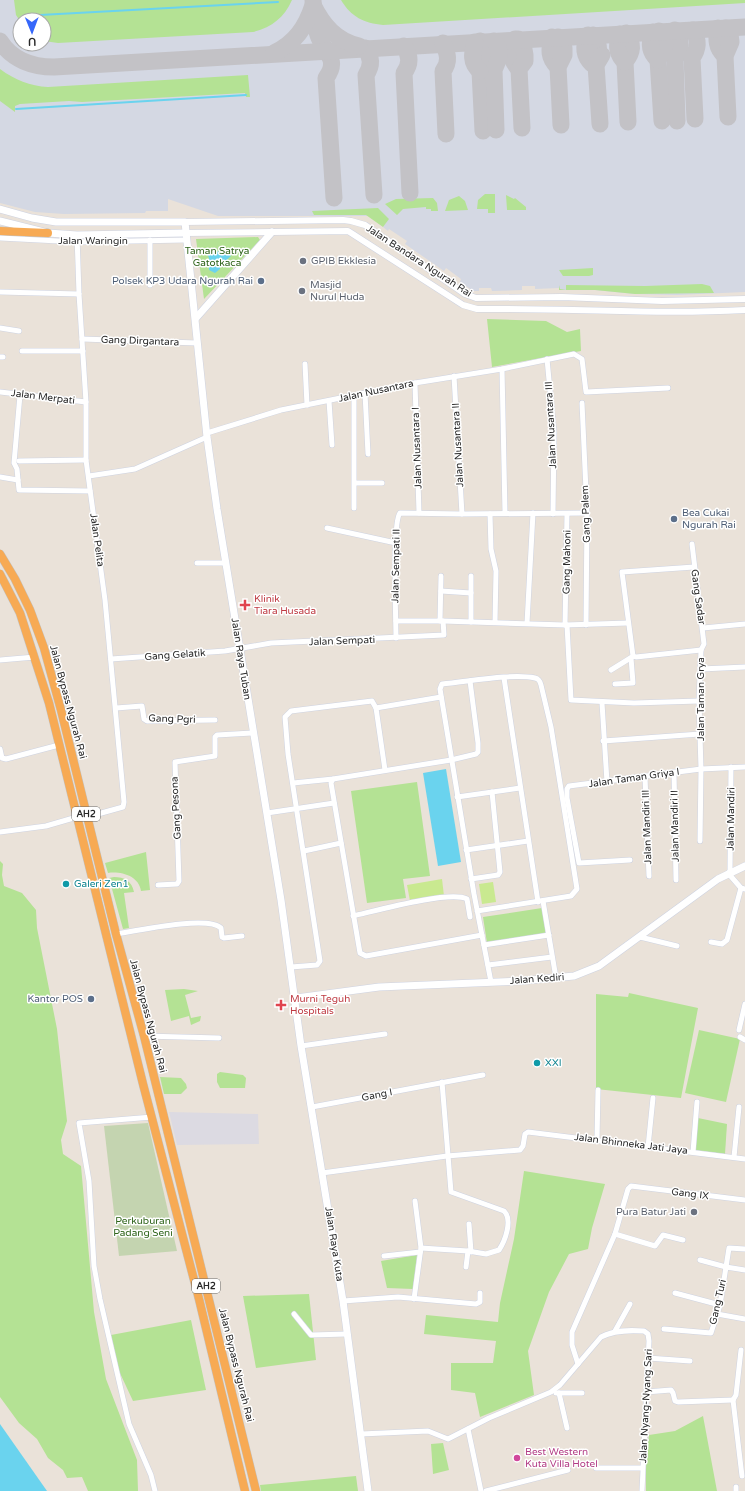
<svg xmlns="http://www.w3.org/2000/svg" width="745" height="1491" font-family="'Varela Round',sans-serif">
<rect width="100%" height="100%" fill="#eae2d9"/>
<polygon fill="#dcdae2" points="169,1112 258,1114 259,1144 177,1145"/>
<path fill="#d4d8e3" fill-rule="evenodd" d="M0,0H745V292L677,295L635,294L595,290H559V288L535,289V286H522V290L492,291L491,288H479V291H473L460,282L461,279L446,268L444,271L405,244L407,241L389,229L388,231L383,227L388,219L385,216H218L168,199V211H146L145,213L64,214L35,212L0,203ZM20,20H44V44H20Z"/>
<g fill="#b4e294">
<path d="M14,0H292C284,18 272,27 253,32L58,43L44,41V20H20V21L16,15Z"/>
<path d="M341,0H745V3L383,25C364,23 351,17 341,0Z"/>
<path d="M0,69C15,80 30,86 48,87L248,75L250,97H246L245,93L82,102L69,101L20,104L15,106V112L0,101Z"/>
<polygon points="485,194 495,194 495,213 488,213 488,209 477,209 478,200"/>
<polygon points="506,195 514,199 515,198 526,207 526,210 507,210"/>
<polygon points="459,196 465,201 468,210 445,211 449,200"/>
<polygon points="433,198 437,203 438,211 431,211 431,209 426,209 426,207 403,209 397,215 385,204 396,199"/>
<polygon points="378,208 389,219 383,227 366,215 314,215 312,211"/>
<polygon points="258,237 260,240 204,299 196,239"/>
<polygon points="593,268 593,275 589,276 563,276 559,270"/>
<polygon points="702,284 710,286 714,293 635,294 595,290 559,290 559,285 560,289 566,290 566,285 645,286"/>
<polygon points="487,319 546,321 567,332 580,329 581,351 492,367"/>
<polygon points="417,782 430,876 403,879 406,898 367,903 351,791"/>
<path d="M146,852L150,890L141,891C139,876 121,871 108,873L105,863Z"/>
<polygon points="0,861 3,864 2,875 4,886 22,893 36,910 37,928 57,1029 67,1121 61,1140 63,1154 81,1166 94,1312 106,1379 137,1460 138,1491 88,1491 82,1477 67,1478 63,1470 48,1458 37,1439 19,1423 0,1397"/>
<path d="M114,877C124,877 132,881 134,892L124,893L129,928L123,929L109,878Z"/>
<polygon points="542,908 546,934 487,943 483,917"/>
<polygon points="184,989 198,991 185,995 191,1018 201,1016 200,1021 191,1025 189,1016 171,1021 165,990"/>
<polygon points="629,993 698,1008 681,1098 596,1089 596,994 628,997"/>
<polygon points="699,1030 740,1039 726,1102 685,1093"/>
<polygon points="220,1072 243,1075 246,1078 245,1088 220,1088 217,1082 217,1074"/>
<polygon points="160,1077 181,1078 186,1084 187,1088 181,1094 164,1094"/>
<polygon points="698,1118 727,1124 725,1154 694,1150"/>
<polygon points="524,1171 605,1184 592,1228 588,1249 569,1254 549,1292 528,1351 534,1395 480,1417 475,1393 451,1390 451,1363 493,1363 496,1341 424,1334 426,1315 498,1322 500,1303 514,1239"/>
<polygon points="417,1255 413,1289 387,1288 381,1261"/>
<polygon points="309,1294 316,1360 256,1368 243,1296"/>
<polygon points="191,1320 206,1390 133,1401 119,1371 111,1335"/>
<polygon points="703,1416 717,1491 646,1491 646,1457 649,1435 675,1431"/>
<polygon points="443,1443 449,1470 433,1474 431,1444"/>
<polygon points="356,1476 358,1491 261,1491 260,1485"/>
</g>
<polygon fill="#c4d4b0" points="148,1123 177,1251 119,1256 104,1126"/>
<g fill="#c9e990">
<polygon points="442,879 444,896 410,901 407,885"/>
<polygon points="493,882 496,902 482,904 479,884"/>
</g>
<g fill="#6ad3ee">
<polygon points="210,250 215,252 227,250 231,256 220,266 220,269 215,273 209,270 209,258 207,253"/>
<polygon points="446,769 461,862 438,866 423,773"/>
<polygon points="0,1424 47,1491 0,1491"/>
</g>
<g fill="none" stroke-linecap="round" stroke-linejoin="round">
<g stroke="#6ad3ee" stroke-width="2">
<polyline points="40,15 278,2"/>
<polyline points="16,109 246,95"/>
</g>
<g stroke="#c3c2c6" stroke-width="17">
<path d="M313,0C314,12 314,24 318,35C324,53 340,59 326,78L334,198"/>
<path d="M718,28C716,39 716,48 725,56"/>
<polyline points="726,28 730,34 731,42 725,56 728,117"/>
<path d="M675,30C682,41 682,49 675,59L677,121"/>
<path d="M693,30C699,40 699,48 692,58L695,119"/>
<polyline points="659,31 665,43 664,50 658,60 662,121"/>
<path d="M653,32C649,42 649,52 658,60"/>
<path d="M626,33C634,44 633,52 625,62L628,122"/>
<path d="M620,34C616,45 616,54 625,62"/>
<path d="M588,35C583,46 583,55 592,64C600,55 601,45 593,35C586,45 588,56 596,65"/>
<path d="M552,37C549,49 548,58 558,67"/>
<polyline points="558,37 564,48 564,55 558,67 561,125"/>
<path d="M515,39C510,50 510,60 519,69"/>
<polyline points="518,39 523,44 525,55 525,61 519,69 522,128"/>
<path d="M0,41C12,60 33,67 54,67L745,27"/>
<path d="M480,41C488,51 489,62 480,71L483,131"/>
<polyline points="494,41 498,47 499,58 494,70 496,130"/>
<path d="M475,42C472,53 470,63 480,71"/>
<path d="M443,43C448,54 450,62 443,71L446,134"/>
<path d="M404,46C410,55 411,64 404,73L410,193"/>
<path d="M365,48C372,57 372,66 366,75L374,195"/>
<path d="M274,53C295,43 306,27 313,5C323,25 336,41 359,46"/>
<polyline points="600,124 596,65 602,55"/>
</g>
<defs>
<g id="minor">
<polyline points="77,235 79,294 86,402 86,460 105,600 124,802 123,807 87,817"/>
<polyline points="0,238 78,242 186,240"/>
<polyline points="150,240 150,285"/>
<polyline points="0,292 79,294"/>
<polyline points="0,328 19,331"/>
<polyline points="82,339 197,343"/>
<polyline points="22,351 83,351"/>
<polyline points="0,357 3,357"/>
<polyline points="547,359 554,432 553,514"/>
<polyline points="305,364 307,405"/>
<polyline points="502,369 505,513"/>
<polyline points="454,376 462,514"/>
<polyline points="415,383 419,513"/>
<polyline points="0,392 86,402"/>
<polyline points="365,393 368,454"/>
<polyline points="20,395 14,463 17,469 19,490 90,491"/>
<polyline points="354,395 354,508"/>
<polyline points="329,401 332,445"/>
<polyline points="582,403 587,513 586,625"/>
<polyline points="207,433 281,410 415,383 502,369 574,354 582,359 586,392 668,388"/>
<polyline points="19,461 86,460"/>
<polyline points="89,476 135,469 207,437"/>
<polyline points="0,477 18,480"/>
<polyline points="356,483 382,483"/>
<polyline points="490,514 491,549 496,571 495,622"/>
<polyline points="327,528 396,543"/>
<polyline points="692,544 704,644 701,650 699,701 701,769 700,841"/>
<polyline points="197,563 226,563"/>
<polyline points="441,591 471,593"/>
<polyline points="396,621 440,621"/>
<polyline points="443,621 565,625 628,623"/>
<polyline points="471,622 471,576"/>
<polyline points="527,623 533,513"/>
<polyline points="565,625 567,514"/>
<polyline points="567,625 571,700 634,703 699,701"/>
<polyline points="703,628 745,624"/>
<path d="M396,638C396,620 392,522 400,513L462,514L587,513"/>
<polyline points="633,656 622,572 694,567"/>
<polyline points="633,656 636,657 701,650"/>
<polyline points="111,659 225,651 271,643 444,635 443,621 440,621 441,576"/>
<polyline points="0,660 35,657"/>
<polyline points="701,669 745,667"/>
<polyline points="611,670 632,657"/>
<polyline points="504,678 538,902"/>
<polyline points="615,684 633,683 631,658"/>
<polyline points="602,703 607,782"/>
<polyline points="116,708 142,706 144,719 147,721 215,720"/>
<polyline points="376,708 441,697"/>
<polyline points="603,741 700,734"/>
<polyline points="0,749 2,758 6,759 59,745"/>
<polyline points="674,772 676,880"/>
<polyline points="645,777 649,876"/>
<polyline points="333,779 331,783 360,953 366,956 482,935"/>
<polyline points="293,783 333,779 451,760 476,754 478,752 478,743 470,681"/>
<polyline points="457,797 520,788"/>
<polyline points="267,813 334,803"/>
<polyline points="0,832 46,826 77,817"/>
<polyline points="466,850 528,841"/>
<polyline points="304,851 341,843"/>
<polyline points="630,860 579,863 567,798 567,789 569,786 701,769 745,767"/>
<polyline points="730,872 731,767"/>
<polyline points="728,873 741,888 745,889"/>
<polyline points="471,879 498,875 500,872 492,792"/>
<polyline points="158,885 177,884 179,881 175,762 215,756 215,737 217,735 252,733"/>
<polyline points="543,901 556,978"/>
<path d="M477,911L571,896L577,889L551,727L541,685C540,681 539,679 535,678C512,673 467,682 442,684L440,689L474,894L491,982"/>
<path d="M353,916C375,911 450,890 467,899L470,917"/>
<path d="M116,934C135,931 208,915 221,928L222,937L224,938L242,936"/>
<polyline points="640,937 677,946"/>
<polyline points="711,942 722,944 727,940 741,888"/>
<polyline points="484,945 549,935"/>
<polyline points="488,965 552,957"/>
<polyline points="291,967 317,965 320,961 288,754 285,717 291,711 372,701 376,708 385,770"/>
<polyline points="739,1030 745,1004"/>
<polyline points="144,1036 219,1038"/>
<polyline points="740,1037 745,1040"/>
<polyline points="301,1046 385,1034"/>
<path d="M442,1082L451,1192L504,1211C513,1220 505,1241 499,1250L486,1254L468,1251L466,1267"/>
<polyline points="312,1107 483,1075"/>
<polyline points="152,1117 79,1123 89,1181 94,1266 100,1299 129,1424 151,1475 155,1491"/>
<polyline points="597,1140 598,1090"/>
<polyline points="648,1147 653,1098"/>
<polyline points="693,1152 697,1102"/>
<polyline points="734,1157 739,1107"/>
<polyline points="322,1173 447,1156 520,1150 523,1146 525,1134 528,1132 745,1159"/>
<polyline points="469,1224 471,1252"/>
<polyline points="615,1234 655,1246 663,1235 683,1240"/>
<polyline points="421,1248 468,1251"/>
<polyline points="384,1256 420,1252"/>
<polyline points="700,1260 726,1267 729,1248 745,1249"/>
<polyline points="675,1293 720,1305"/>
<polyline points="414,1299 421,1248 415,1201"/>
<polyline points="343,1301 398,1297 476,1304 480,1302 480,1293"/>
<polyline points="294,1314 311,1335 347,1334"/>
<polyline points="717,1314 745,1319"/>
<polyline points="664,1329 711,1333 720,1305 726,1267 745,1270"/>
<polyline points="615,1331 630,1304"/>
<polyline points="648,1358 690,1361"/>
<polyline points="578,1364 572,1345 572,1332 615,1234 628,1189 631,1186 745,1200"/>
<polyline points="646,1392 671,1390 673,1393 675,1401 678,1402 733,1400"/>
<polyline points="556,1393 582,1393"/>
<polyline points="559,1393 567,1428"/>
<polyline points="733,1400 742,1476"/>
<polyline points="733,1400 736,1395 741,1350"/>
<polyline points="468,1429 481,1491"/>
<path d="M361,1434L428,1431L448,1439L489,1418L551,1392L560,1385L601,1337C614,1330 629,1330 644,1331L648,1334L649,1341L642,1491"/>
<polyline points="596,1468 642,1468"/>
<polyline points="486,1491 568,1470"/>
<polyline points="736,1491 736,1487"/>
</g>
<g id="tertiary">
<polyline points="185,222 343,220 351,221 365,225 465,294 476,298 562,297 662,301 745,299"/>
<path d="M185,233L348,231L463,305L477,309C566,308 656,315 745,310"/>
</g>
<g id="secondary">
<polyline points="0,209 32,218 56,222 185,222 207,437 217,509 281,900 301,1046 343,1301 368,1491"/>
<polyline points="0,221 48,233 77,235 185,233"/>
<polyline points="196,318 272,232"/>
<polyline points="296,998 379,987 520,981 574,976 599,966 718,879 745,866"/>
</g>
<g id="trunk">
<polyline points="0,231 48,233"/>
<polyline points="0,554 15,579 30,610 44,648 61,710 116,934 144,1036 256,1491"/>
<polyline points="0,574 20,613 49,703 143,1084 199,1299 245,1491"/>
</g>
</defs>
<use href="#minor" stroke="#ced3e1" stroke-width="6"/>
<use href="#tertiary" stroke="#ced3e1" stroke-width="7"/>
<use href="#secondary" stroke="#ced3e1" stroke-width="8"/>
<use href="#trunk" stroke="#c3c3c3" stroke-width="9"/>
<use href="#minor" stroke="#fff" stroke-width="5"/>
<use href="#tertiary" stroke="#fff" stroke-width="6"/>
<use href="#secondary" stroke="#fff" stroke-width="7"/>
<use href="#trunk" stroke="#f7aa54" stroke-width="8"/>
</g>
<g fill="#6b7280" stroke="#fff" stroke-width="1.5">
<circle cx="303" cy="261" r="4"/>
<circle cx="302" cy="291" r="4"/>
<circle cx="694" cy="1212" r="4"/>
</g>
<g fill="#5c6f8a" stroke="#fff" stroke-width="1.5">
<circle cx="261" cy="281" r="4"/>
<circle cx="674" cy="519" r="4"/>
<circle cx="91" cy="999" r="4"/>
</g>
<g fill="#e0444e" stroke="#fff" stroke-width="1.5">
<path d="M243 599h4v4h4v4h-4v4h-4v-4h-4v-4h4z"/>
<path d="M279 999h4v4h4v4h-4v4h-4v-4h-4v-4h4z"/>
</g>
<g fill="#0f9aa8" stroke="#fff" stroke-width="1.5">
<circle cx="66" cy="884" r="4"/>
<circle cx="537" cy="1063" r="4"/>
</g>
<circle fill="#d1479c" stroke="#fff" stroke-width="1.5" cx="517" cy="1458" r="4"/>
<g text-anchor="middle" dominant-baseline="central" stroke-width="3" stroke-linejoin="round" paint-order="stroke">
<g fill="#fff" stroke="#686868" stroke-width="1">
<rect x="72" y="807" width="28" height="14" rx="3"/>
<rect x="192" y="1279" width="28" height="14" rx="3"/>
</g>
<g font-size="9" font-weight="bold" fill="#282828">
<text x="86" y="814">AH2</text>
<text x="206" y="1286">AH2</text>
</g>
<g font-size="10" fill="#282828" stroke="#fff">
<text x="93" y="241">Jalan Waringin</text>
<text transform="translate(419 261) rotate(33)">Jalan Bandara Ngurah Rai</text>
<text transform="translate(140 341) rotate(2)">Gang Dirgantara</text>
<text transform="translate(376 391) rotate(-12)">Jalan Nusantara</text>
<text transform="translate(43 397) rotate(7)">Jalan Merpati</text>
<text transform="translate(551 425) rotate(-93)">Jalan Nusantara III</text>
<text transform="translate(458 445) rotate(-93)">Jalan Nusantara II</text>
<text transform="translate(417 448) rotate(-92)">Jalan Nusantara I</text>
<text transform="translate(586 514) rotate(-92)">Gang Palem</text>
<text transform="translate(97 540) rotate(82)">Jalan Pelita</text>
<text transform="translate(567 562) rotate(-89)">Gang Mahoni</text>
<text transform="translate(396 566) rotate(-89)">Jalan Sempati II</text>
<text transform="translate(698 597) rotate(82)">Gang Sadar</text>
<text transform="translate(342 641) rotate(-2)">Jalan Sempati</text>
<text transform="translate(175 655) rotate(-4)">Gang Gelatik</text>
<text transform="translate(241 659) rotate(81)">Jalan Raya Tuban</text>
<text transform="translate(701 699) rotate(-90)">Jalan Taman Grya</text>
<text transform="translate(68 702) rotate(75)">Jalan Bypass Ngurah Rai</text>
<text transform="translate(172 719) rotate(2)">Gang Pgri</text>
<text transform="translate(634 778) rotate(-8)">Jalan Taman Griya I</text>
<text transform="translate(176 808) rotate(-93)">Gang Pesona</text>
<text transform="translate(731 819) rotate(-89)">Jalan Mandiri</text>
<text transform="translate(675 826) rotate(-91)">Jalan Mandiri II</text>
<text transform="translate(647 827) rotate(-92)">Jalan Mandiri III</text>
<text transform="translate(537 979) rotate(-4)">Jalan Kediri</text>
<text transform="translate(148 1016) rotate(75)">Jalan Bypass Ngurah Rai</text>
<text transform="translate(377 1095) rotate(-11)">Gang I</text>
<text transform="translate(631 1144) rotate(7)">Jalan Bhinneka Jati Jaya</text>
<text transform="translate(690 1194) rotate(7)">Gang IX</text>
<text transform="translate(334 1244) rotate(81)">Jalan Raya Kuta</text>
<text transform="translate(718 1302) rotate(-77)">Gang Turi</text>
<text transform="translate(236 1365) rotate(76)">Jalan Bypass Ngurah Rai</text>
<text transform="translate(646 1406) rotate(-87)">Jalan Nyang-Nyang Sari</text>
</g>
<g font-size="10" fill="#2d6319" stroke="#fff">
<text x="217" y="251">Taman Satrya<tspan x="217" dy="12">Gatotkaca</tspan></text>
<text x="143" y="1221">Perkuburan<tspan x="143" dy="12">Padang Seni</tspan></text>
</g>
<g font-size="10" fill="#5b616d" stroke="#fff" text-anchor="start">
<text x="311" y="261">GPIB Ekklesia</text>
<text x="310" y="285">Masjid<tspan x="310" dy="12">Nurul Huda</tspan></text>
<text x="686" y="1212" text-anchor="end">Pura Batur Jati</text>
</g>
<g font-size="10" fill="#4e5e75" stroke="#fff" text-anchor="end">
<text x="253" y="281">Polsek KP3 Udara Ngurah Rai</text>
<text x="682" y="513" text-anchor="start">Bea Cukai<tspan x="682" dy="12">Ngurah Rai</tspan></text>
<text x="83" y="999">Kantor POS</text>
</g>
<g font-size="10" fill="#be3a42" stroke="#fff" text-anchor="start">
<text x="254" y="599">Klinik<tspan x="254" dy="12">Tiara Husada</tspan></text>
<text x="290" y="999">Murni Teguh<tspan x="290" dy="12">Hospitals</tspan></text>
</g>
<g font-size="10" fill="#0d838f" stroke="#fff" text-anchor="start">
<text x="74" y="884">Galeri Zen1</text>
<text x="545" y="1063">XXI</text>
</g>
<g font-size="10" fill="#b23c85" stroke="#fff" text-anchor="start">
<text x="525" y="1452">Best Western<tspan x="525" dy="12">Kuta Villa Hotel</tspan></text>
</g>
</g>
<g transform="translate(32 32) rotate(179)"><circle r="19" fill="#ffffff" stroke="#a9a9a9"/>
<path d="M0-3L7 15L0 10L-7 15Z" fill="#3667fa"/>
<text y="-6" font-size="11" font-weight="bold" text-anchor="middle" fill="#282828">U</text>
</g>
</svg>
